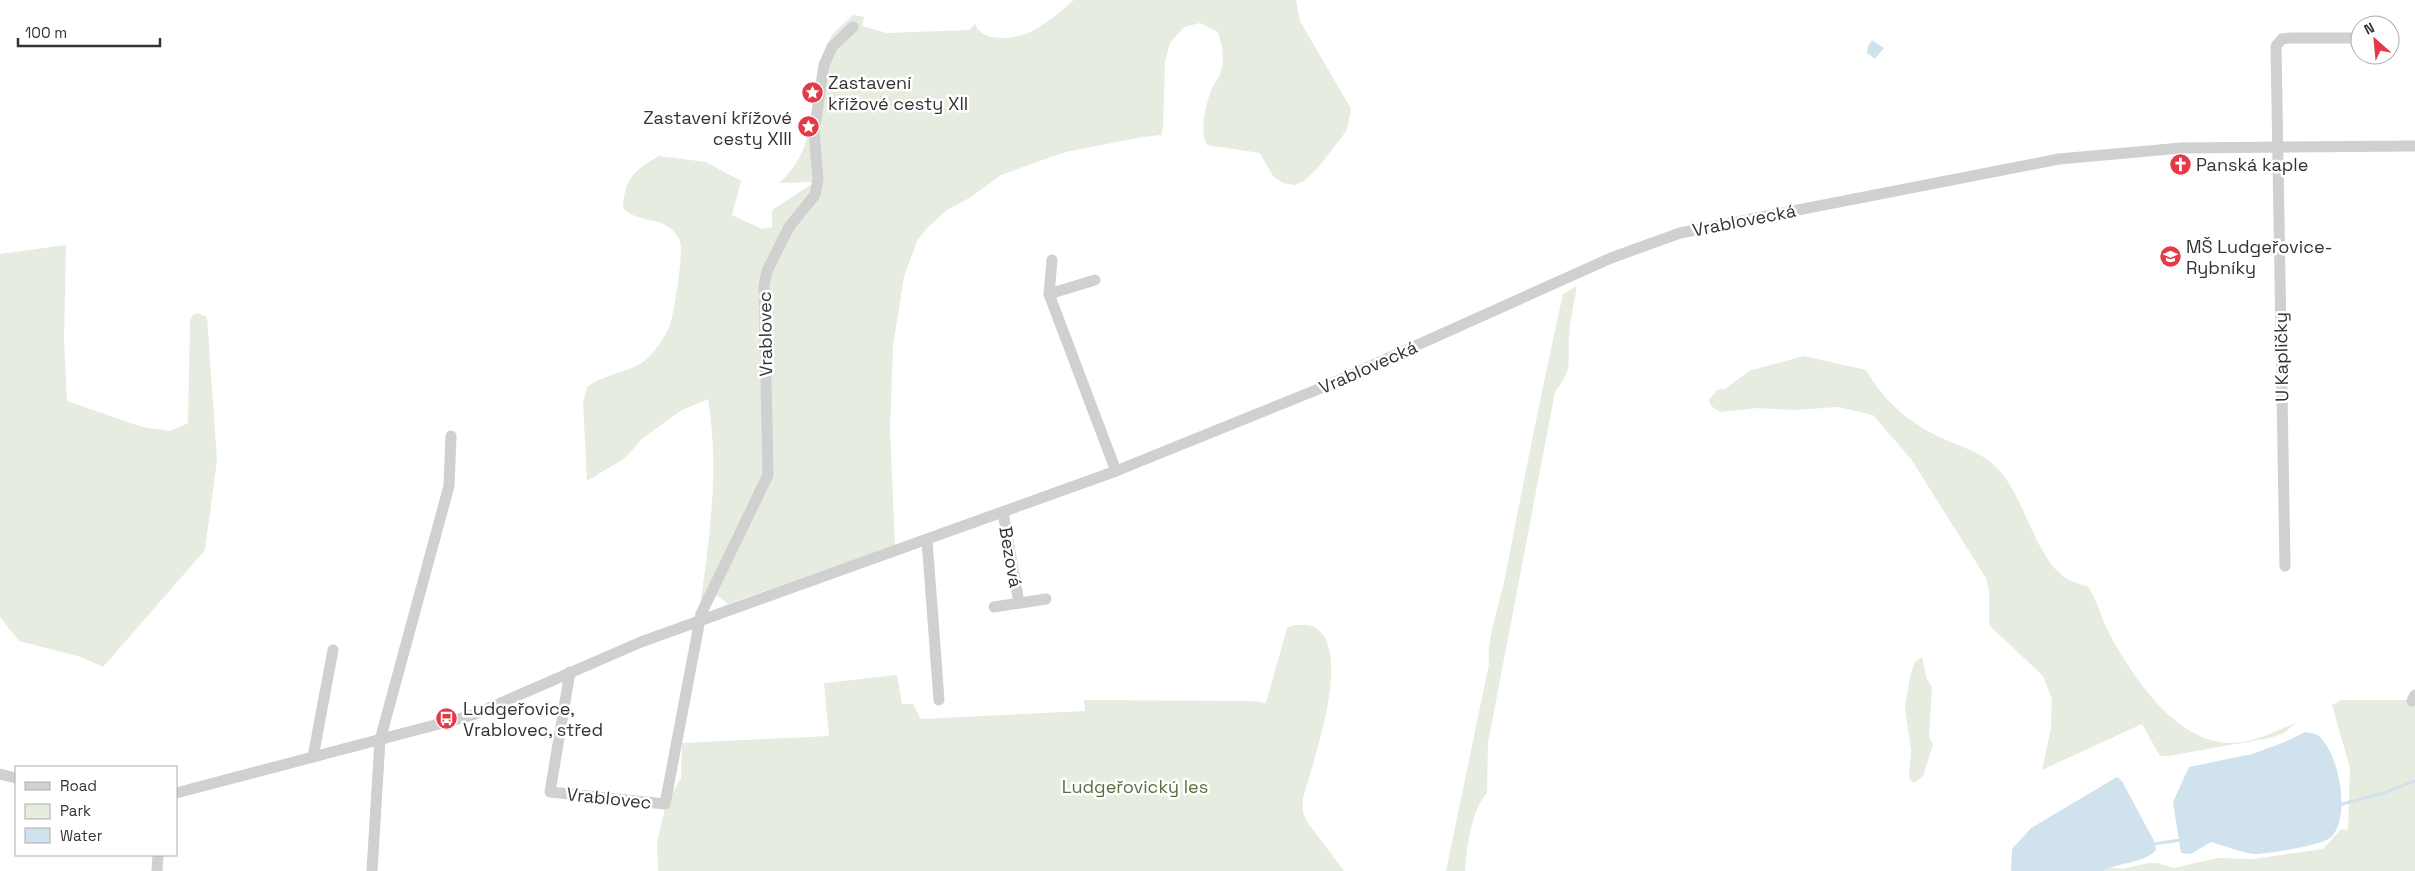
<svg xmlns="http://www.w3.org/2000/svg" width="2415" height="871" font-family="'Space Grotesk',sans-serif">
<rect width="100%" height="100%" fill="#fff"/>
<g fill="#e6ecdf">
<path d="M1074,0H1296L1300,21L1351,109L1347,130L1317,169L1304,181L1295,185L1283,183L1273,176L1260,153L1207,145C1199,131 1206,103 1212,88C1215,82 1220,77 1221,71C1225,57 1222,45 1218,32L1200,23L1184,27L1170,43L1165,61L1163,128L1161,135L1143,137L1065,152L1001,175L971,197L947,210L928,227L917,241L904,277L893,346L890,429L895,545L728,604L710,590L699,614C709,542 720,472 708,399L682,410L643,438L625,458L587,481L583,403L587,387C604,374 628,373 643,362C653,355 665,337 670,325C674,314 684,251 680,241C679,238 676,234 674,232C661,216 636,223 623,208C625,178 633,171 659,156L706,162L741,181L732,215L762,229L772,227V210L815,182L779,183C826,142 803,87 831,37C836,29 846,22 853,15L864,17L862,26L887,33L969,30L975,24C978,32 984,35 992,37C1027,43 1050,20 1074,0Z"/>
<polygon points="66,245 64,340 67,401 142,427 170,431 188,423 190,321 193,315 198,313 207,317 217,460 205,550 103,667 81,657 19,641 0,617 0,254"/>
<path d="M1577,286C1574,303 1570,320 1569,337C1567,364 1574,368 1555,392L1488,743L1487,793C1471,811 1467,846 1465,871H1446L1489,664C1486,642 1500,602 1505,578C1523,483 1542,389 1563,294Z"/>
<path d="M1804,356L1866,370C1883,400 1907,421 1937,436C1958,446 1981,451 1997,468C2025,497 2034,555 2064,577C2070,582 2081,584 2088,587C2098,601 2101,618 2109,633C2132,676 2176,743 2231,743C2253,743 2276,731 2296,723L2284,733L2270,738L2168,756H2160L2142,724L2042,770L2051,728L2052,699L2043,676L1990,626C1987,607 1993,598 1986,578L1911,459L1873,415L1838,407L1794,410L1758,408L1720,412L1711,406L1709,400L1717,390L1725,389L1749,371Z"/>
<path d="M1293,625C1299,625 1307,624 1312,626C1356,645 1312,764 1303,798V813L1308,823L1344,871H658L657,842L666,804L681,778L682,743L829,736L824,683L897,675L902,704H913L921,719L1085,711L1084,700L1251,701L1266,703L1287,628Z"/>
<polygon points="1922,657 1926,677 1932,688 1929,737 1933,745 1923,776 1914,783 1909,778 1911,751 1905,707 1911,672 1915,662"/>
<polygon points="2341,700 2415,700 2415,871 2102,871 2108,867 2122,869 2148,863 2157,863 2174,868 2217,858 2254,859 2323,849 2341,829 2348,830 2350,768 2332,705"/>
</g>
<g fill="#cfe2ee">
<polygon points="1872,40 1884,48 1875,59 1867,53 1868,46"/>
<path d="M2305,732C2309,733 2315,733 2319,736C2339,754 2352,819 2330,838C2321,845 2268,854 2255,854C2246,854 2222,845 2211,842L2191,854L2181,853L2173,802L2189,767L2252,754L2285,742Z"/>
<path d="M2117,777L2122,781L2154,841L2156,850C2143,864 2119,862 2102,871H2011L2012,849L2031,828Z"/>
</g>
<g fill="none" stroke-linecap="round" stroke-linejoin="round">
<g stroke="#cfe2ee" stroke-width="3">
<polyline points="2338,805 2384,793 2415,781"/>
<polyline points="2153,844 2181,840"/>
</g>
<g stroke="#d0d0d0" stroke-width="11">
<polyline points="1052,260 1049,294 1116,471"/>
<polyline points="1049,294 1095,280"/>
<polyline points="1003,512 1019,603"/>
<polyline points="927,540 939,700"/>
<polyline points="2285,566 2276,46 2282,39 2290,38 2359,38"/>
<polyline points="994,607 1046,599"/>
<polyline points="570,672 550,792 665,804 701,614 768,475 764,285 767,271 789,227 815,195 818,179 814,132 824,65 832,47 853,27"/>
<polyline points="2412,701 2415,695"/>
<polyline points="313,757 333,650"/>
<polyline points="0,774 16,778"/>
<polyline points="176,793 473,715 641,642 1116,471 1326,386 1611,258 1680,233 2059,159 2181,148 2415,146"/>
<polyline points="157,871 158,855"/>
<polyline points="372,871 380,740 449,486 451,436"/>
</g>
</g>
<defs>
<symbol id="sight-disc" viewBox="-11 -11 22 22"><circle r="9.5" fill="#e63946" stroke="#fff"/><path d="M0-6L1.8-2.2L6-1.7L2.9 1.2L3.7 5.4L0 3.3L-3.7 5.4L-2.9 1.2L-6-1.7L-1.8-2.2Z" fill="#fff"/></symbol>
<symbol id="church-disc" viewBox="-11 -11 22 22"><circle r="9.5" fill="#e63946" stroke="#fff"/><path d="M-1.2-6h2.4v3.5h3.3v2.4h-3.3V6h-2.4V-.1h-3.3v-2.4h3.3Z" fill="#fff"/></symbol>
<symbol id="school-disc" viewBox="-11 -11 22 22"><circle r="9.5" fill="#e63946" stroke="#fff"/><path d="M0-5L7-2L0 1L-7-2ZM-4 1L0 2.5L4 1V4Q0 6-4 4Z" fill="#fff"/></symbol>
<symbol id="bus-disc" viewBox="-11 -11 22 22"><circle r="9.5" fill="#e63946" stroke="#fff"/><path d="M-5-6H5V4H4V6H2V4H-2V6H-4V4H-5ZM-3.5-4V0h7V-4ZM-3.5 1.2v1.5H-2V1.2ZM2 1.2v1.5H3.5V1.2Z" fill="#fff"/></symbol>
</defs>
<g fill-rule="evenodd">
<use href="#sight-disc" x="800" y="80" width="25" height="25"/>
<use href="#sight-disc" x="796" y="114" width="25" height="25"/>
<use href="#church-disc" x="2168" y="152" width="25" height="25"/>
<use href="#school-disc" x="2158" y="244" width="25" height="25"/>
<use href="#bus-disc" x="434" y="706" width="25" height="25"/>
</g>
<g text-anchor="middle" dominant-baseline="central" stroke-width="5" stroke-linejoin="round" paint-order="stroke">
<g font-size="18" fill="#333" stroke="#fff" text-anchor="start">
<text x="828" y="82">Zastavení<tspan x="828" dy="21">křížové cesty XII</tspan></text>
<text x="792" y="117" text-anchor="end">Zastavení křížové<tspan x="792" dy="21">cesty XIII</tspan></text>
<text x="2196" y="164">Panská kaple</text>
<text x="2186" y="246">MŠ Ludgeřovice-<tspan x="2186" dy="21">Rybníky</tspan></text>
<text x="463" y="708">Ludgeřovice,<tspan x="463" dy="21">Vrablovec, střed</tspan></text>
</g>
<g font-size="18" fill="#333" stroke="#fff">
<text transform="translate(1744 220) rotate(-11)">Vrablovecká</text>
<text transform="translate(765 334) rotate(-91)">Vrablovec</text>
<text transform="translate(2281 357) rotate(-91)">U Kapličky</text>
<text transform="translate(1368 367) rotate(-24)">Vrablovecká</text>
<text transform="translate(1011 557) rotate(80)">Bezová</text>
<text transform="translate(609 798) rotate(6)">Vrablovec</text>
</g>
<g font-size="18" fill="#56703f" stroke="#fff">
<text x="1135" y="786">Ludgeřovický les</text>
</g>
</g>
<rect x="15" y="766" width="162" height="90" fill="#ffffff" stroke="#adadad"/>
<rect x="25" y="782" width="25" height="8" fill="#d0d0d0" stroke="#adadad"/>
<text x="60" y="791" font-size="15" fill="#333333">Road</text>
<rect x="25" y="804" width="25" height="15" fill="#e6ecdf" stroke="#adadad"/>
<text x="60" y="816" font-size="15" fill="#333333">Park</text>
<rect x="25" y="828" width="25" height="15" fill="#cfe2ee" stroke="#adadad"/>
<text x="60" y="841" font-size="15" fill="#333333">Water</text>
<g transform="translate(2375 40) rotate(333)"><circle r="24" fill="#ffffff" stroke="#adadad"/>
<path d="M0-4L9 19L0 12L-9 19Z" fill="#e63946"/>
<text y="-8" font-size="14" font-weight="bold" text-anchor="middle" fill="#333333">N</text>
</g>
<path d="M18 38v8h142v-8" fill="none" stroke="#333333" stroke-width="2.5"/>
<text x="25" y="38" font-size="15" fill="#333333" stroke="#ffffff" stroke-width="4" paint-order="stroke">100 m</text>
</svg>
